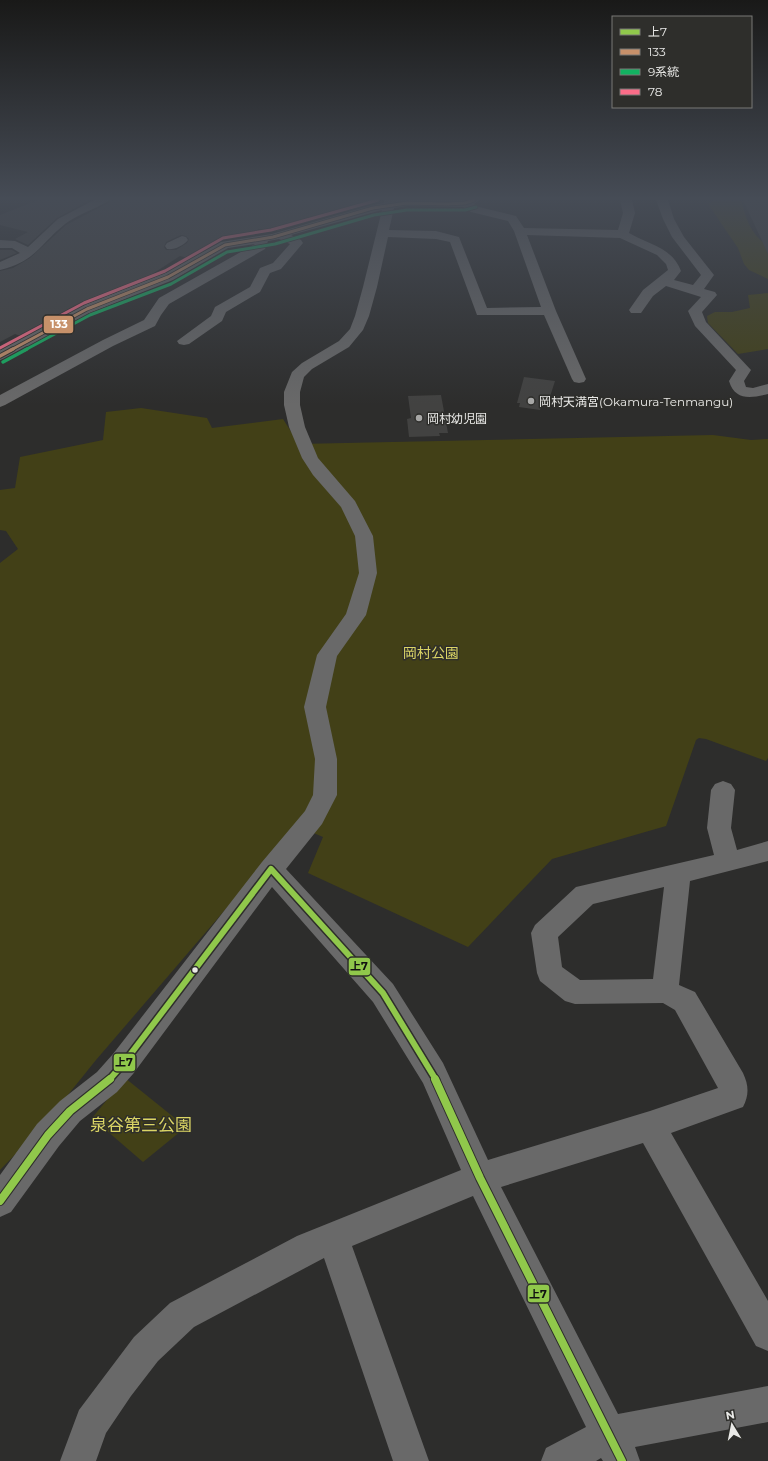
<svg xmlns="http://www.w3.org/2000/svg" width="768" height="1461" font-family="Montserrat,'Noto Sans JP',sans-serif">
<rect width="100%" height="100%" fill="#2d2d2c"/>
<g fill="#424017">
<path d="M715,200H741C747,221 750,233 768,246V279L749,270L744,264L738,248L708,204Z"/>
<polygon points="768,293 768,349 738,354 708,323 707,316 715,312 732,312 750,308 748,295"/>
<polygon points="141,408 207,418 212,428 283,419 299,444 713,435 751,440 768,439 768,758 766,761 706,739 699,738 696,740 666,826 552,859 468,947 308,873 323,837 302,828 279,847 96,1060 42,1127 0,1170 0,563 18,549 6,531 0,530 0,490 15,488 20,457 103,440 106,412"/>
<polygon points="125,1078 186,1127 143,1162 92,1118"/>
</g>
<g fill="#424241" fill-rule="evenodd">
<polygon points="38,200 90,200 57,218 28,245 15,239 28,232 0,225 0,215"/>
<path d="M110,200H364L365,204L278,231L258,229L255,235L233,237L221,241L188,258L180,256L143,280L81,305L59,316L57,315L21,336L15,334L0,342V271L13,268L30,258L66,225L108,203ZM181,235L186,236L189,239L187,243L176,250H166L164,247L166,242Z"/>
<polygon points="743,200 768,200 768,254"/>
<polygon points="0,250 12,250 17,253 0,260"/>
<polygon points="524,377 555,381 547,406 541,406 540,410 519,407 520,403 517,403"/>
<polygon points="441,395 448,433 439,433 440,436 409,437 407,419 411,418 408,396"/>
</g>
<g fill="none" stroke-linecap="round" stroke-linejoin="round">
<g fill="#696969" fill-rule="evenodd">
<path d="M94,200H109L107,202C94,209 77,215 65,224C39,245 36,261 0,270V262L20,253L12,248H0V240L15,241L28,247L58,219Z"/>
<path d="M384,200H480L474,204L479,207L516,216L524,228L618,230L623,213L620,200H632L635,213L629,233C649,245 672,247 681,271L674,280L693,285L701,275L672,237L663,219L656,200H668L674,219L684,237L714,275L704,289L715,292L717,295L702,312L706,322L751,370L744,381L746,387L753,388L768,384V394C751,398 735,401 729,381L736,370L695,326L688,311L701,297L666,286L653,296L641,313H631L629,310L643,290L668,270L666,264L657,255L620,238L527,235L556,311L586,379L584,382L579,383L574,382L572,379L544,315H477L450,242L436,239L388,237L377,287L369,316L363,330L349,347L312,369L304,377L300,392V405L305,427L318,458L355,501L373,536L377,573L366,615L337,656L326,707L337,759V795L322,824L286,869L393,984L443,1063L488,1160L650,1111L718,1088L675,1010L663,1003L575,1004L565,1001L540,981L537,973L531,933L535,925L576,887L714,855L707,828L711,790L715,784L723,781L731,784L735,790L731,828L737,850L768,841V861L690,881L679,985L695,992L743,1073C749,1086 749,1095 743,1107L671,1133L768,1301V1351L756,1346L643,1143L501,1187L618,1414L768,1386V1422L635,1447L640,1461H603L601,1458L596,1461H541L546,1448L586,1427L473,1196L352,1246L429,1461H393L324,1258L194,1327L158,1361L131,1396L106,1433L96,1461H60L79,1410L134,1337L170,1303L297,1236L461,1170L423,1083L373,1002L272,887L133,1074L117,1092L80,1121L59,1146L11,1212L0,1217V1175L37,1124L60,1101L97,1072L113,1054L262,862L305,811L313,795L315,759L304,707L317,655L346,614L359,573L355,536L341,507L313,475L302,458L289,427L284,405V392L292,372L302,363L339,341L350,329L355,316L363,287L382,210L291,235L301,240L303,243L281,269L270,273L260,292L226,312L222,321L189,344L184,345L179,344L177,341L211,316L215,307L250,287L260,268L273,263L290,244L279,239L268,241L265,249L169,304L161,315L155,326L113,346L5,405L0,407V395L103,340L144,320L159,298L255,244L228,248L173,280L92,312L5,359L0,360V350L82,306L163,274L221,242L272,234L369,206L384,203ZM407,206L463,207L471,212L508,221L514,231L541,307L487,308L459,237L436,231L389,230L394,208ZM664,887L653,979L580,980L562,967L558,937L593,904Z"/>
<path d="M182,236L186,237L188,240C183,246 174,250 167,249L165,246L167,243Z"/>
</g>
<defs>
<polyline id="bus-1-far1" points="109,1080 123,1064 271,869 383,993 436,1080"/>
<g id="bus-1">
<polyline points="435,1079 480,1178 622,1461"/>
<polyline points="0,1201 48,1135 70,1111 110,1079"/>
</g>
<polyline id="bus-2-far1" points="11,350 87,309 168,277 225,245 273,237 373,208 407,203 447,204 465,203 474,200"/>
<polyline id="bus-2" points="0,356 13,349"/>
<polyline id="bus-3-far1" points="25,350 90,315 171,284 227,252 275,244 374,215 407,210 465,210 476,207"/>
<polyline id="bus-3" points="3,362 27,349"/>
<polyline id="bus-4" points="0,348 84,303 165,271 223,238 271,230 378,200"/>
</defs>
<use href="#bus-1-far1" stroke="#2e2e2b" stroke-width="9"/>
<use href="#bus-1" stroke="#2e2e2b" stroke-width="10"/>
<use href="#bus-2-far1" stroke="#2e2e2b" stroke-width="4.5"/>
<use href="#bus-2" stroke="#2e2e2b" stroke-width="5.5"/>
<use href="#bus-3-far1" stroke="#2e2e2b" stroke-width="4.5"/>
<use href="#bus-3" stroke="#2e2e2b" stroke-width="5.5"/>
<use href="#bus-4" stroke="#2e2e2b" stroke-width="4.5"/>
<use href="#bus-1-far1" stroke="#90c84b" stroke-width="6"/>
<use href="#bus-1" stroke="#90c84b" stroke-width="8"/>
<use href="#bus-2-far1" stroke="#c7916a" stroke-width="3"/>
<use href="#bus-2" stroke="#c7916a" stroke-width="3.5"/>
<use href="#bus-3-far1" stroke="#13b361" stroke-width="3"/>
<use href="#bus-3" stroke="#13b361" stroke-width="3.5"/>
<use href="#bus-4" stroke="#fb6d88" stroke-width="3"/>
</g>
<linearGradient id="sky" x2="0" y2="1"><stop stop-color="#191918"/><stop offset="0.49" stop-color="#464c56"/><stop offset="1" stop-color="#464c56" stop-opacity="0"/></linearGradient>
<rect width="768" height="405" fill="url(#sky)"/>
<g fill="#a7a7a6" stroke="#2e2e2b" stroke-width="1.5">
<circle cx="531" cy="401" r="4"/>
<circle cx="419" cy="418" r="4"/>
</g>
<circle fill="#e9e9e7" stroke="#2e2e2b" stroke-width="1.5" cx="195" cy="970" r="3.5"/>
<g text-anchor="middle" dominant-baseline="central" stroke-width="3" stroke-linejoin="round" paint-order="stroke">
<g font-size="12" fill="#e9e9e7" stroke="#2e2e2b" text-anchor="start">
<text x="539" y="401">岡村天満宮(Okamura-Tenmangu)</text>
<text x="427" y="418">岡村幼児園</text>
</g>
<g font-size="14" fill="#dbd565" stroke="#2e2e2b">
<text x="431" y="653">岡村公園</text>
</g>
<g font-size="17" fill="#dbd565" stroke="#2e2e2b">
<text x="141" y="1125">泉谷第三公園</text>
</g>
</g>
<g stroke="#2e2e2b" stroke-width="1.5">
<rect x="43" y="315" width="31" height="19" rx="4" fill="#c7916a"/>
<rect x="348" y="957" width="23" height="19" rx="4" fill="#90c84b"/>
<rect x="113" y="1053" width="23" height="19" rx="4" fill="#90c84b"/>
<rect x="527" y="1284" width="23" height="19" rx="4" fill="#90c84b"/>
</g>
<g font-size="11" text-anchor="middle" font-weight="bold" fill="#fff">
<text x="59" y="328">133</text>
</g>
<g font-size="11" text-anchor="middle" font-weight="bold" fill="#111">
<text x="359" y="970">上7</text>
<text x="124" y="1066">上7</text>
<text x="538" y="1298">上7</text>
</g>
<rect x="612" y="16" width="140" height="92" fill="#2e2e2b" stroke="#797976"/>
<rect x="620" y="29" width="20" height="6" fill="#90c84b" stroke="#797976"/>
<text x="648" y="36" font-size="12" fill="#e9e9e7">上7</text>
<rect x="620" y="49" width="20" height="6" fill="#c7916a" stroke="#797976"/>
<text x="648" y="56" font-size="12" fill="#e9e9e7">133</text>
<rect x="620" y="69" width="20" height="6" fill="#13b361" stroke="#797976"/>
<text x="648" y="76" font-size="12" fill="#e9e9e7">9系統</text>
<rect x="620" y="89" width="20" height="6" fill="#fb6d88" stroke="#797976"/>
<text x="648" y="96" font-size="12" fill="#e9e9e7">78</text>
<g transform="translate(732 1425) rotate(350)" stroke="#2e2e2b" stroke-width="3" paint-order="stroke">
<path d="M0-3L7 15L0 10L-7 15Z" fill="#e9e9e7"/>
<text y="-6" font-size="11" font-weight="bold" text-anchor="middle" fill="#e9e9e7">N</text>
</g>
</svg>
